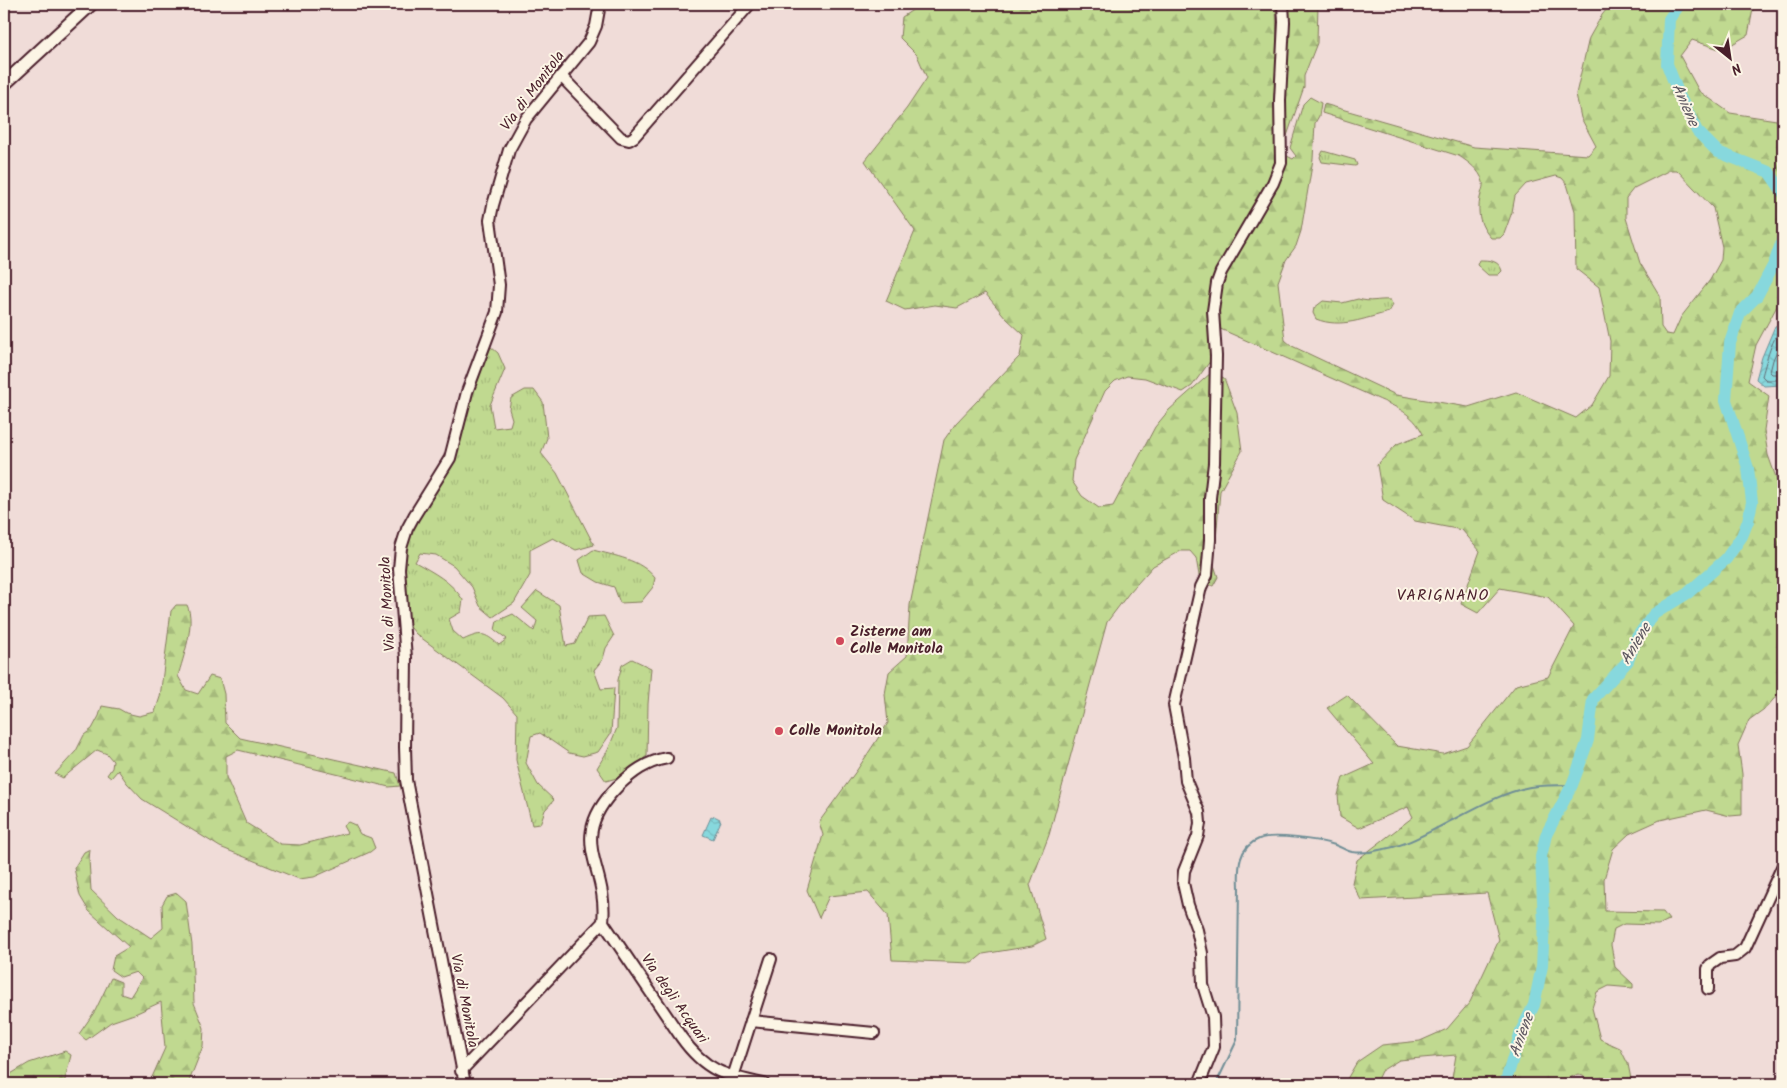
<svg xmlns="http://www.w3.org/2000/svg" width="1787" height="1088" font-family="Kalam,sans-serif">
<defs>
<pattern id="grass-tufts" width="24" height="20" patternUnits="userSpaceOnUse" patternTransform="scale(1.25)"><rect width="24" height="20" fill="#c0d990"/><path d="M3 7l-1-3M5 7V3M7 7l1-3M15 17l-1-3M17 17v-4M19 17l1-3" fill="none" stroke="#a6ba7c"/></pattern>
<pattern id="forest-firs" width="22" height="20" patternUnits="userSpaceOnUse" patternTransform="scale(1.25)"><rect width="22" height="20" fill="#c0d990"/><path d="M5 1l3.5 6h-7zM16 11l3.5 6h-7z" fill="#a6ba7c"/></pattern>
<pattern id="water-waves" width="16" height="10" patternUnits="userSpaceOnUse" patternTransform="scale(1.25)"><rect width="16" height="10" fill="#87d8dd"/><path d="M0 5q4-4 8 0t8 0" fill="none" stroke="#76b9be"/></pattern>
</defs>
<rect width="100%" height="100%" fill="#f0dcd8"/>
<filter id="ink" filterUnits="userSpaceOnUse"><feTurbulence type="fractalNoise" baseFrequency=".02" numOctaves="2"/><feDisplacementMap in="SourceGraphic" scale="10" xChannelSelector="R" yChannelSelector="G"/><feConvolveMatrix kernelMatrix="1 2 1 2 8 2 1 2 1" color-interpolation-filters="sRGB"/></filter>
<g filter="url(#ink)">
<g fill="url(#grass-tufts)" stroke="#857c5e">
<polygon points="1323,151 1355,160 1357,165 1355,166 1322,162 1320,157"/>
<path d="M1479,260C1489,260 1499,260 1502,271L1498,275H1488L1477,265Z"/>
<path d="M1358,299C1372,303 1376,299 1390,300L1393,305L1389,312C1365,318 1341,329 1316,319L1313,313L1314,308L1323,301L1342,303Z"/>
<path d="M491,347L498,353L505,369L490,405L494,428L510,426L512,419L509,409L511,398L525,390H534L543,402L547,438L541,453L557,473L594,545L576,550L553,538L530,550V575L514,603L493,617L480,606L472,587L454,566L436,555L420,553L415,562C434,573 451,581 463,600L461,612L449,619L453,631L463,640C481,632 484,632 499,645L507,639L495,630L497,621L513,614L534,631L537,621L522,608L537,591L559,605L566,646L575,644L588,617L604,616L614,636L606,648L603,659L594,670L601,689L614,688L611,733L598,752L583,756L569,753L540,733L531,736L526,763L538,785L554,800L545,810L540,824L532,825L516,760L517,714L503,698L416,634L405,621L404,549L415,519L450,469L474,386Z"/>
<path d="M593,550C615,556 640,559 655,578L653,587L641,602L620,603L614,587L598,582L583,573L579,560Z"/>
<polygon points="632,659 651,668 648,704 647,756 617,778 606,781 597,768 608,750 617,728 618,680 622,665"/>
</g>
<g fill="url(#forest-firs)" stroke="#857c5e" fill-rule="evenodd">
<polygon points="956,4 1276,4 1277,51 1274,97 1277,132 1276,163 1274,174 1224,258 1211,360 1192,386 1183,392 1145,378 1127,376 1115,381 1105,391 1074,460 1072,481 1082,496 1099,508 1113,506 1155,427 1169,410 1212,372 1224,378 1237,413 1242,451 1220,491 1214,565 1218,577 1213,586 1200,581 1196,558 1190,551 1181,551 1153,566 1129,593 1107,622 1049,835 1030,885 1046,939 1032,946 983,954 972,963 892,960 888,915 868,892 829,896 819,918 807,890 823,835 819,822 857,770 888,723 885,694 889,672 907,656 910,605 944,440 956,423 1020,356 1024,335 1006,318 985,293 957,308 935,305 905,310 886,301 915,231 865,161 907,108 927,78 917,55 900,38 902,17 917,7 955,5"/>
<polygon points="1285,4 1318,4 1317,43 1304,76 1304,87 1287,136 1283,124"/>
<path d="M1611,4H1754L1748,35L1722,50L1692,40L1680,56L1699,91L1730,113L1783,121V295L1756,345L1748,381L1769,396L1764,430L1768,455L1783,497V526L1778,546L1783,548V688L1767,707L1749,720L1738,745L1742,774V815L1730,816L1706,810L1660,820L1629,834L1613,849L1604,879L1605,911L1663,912L1669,920L1658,925L1624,924L1614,929L1611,945L1615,967L1633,984V988L1609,986L1597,992L1592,1008L1600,1039L1620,1048L1628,1064L1632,1084H1590L1585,1077L1578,1074L1567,1079L1566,1084H1451L1456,1055L1399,1060L1381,1071L1375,1084H1344L1357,1062L1382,1045L1420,1041L1447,1029L1470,1002L1499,940L1487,893L1361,900L1352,883L1357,860L1413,817L1408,807L1359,828L1340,817L1338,795L1343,778L1374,764L1327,708L1347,695L1397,746L1443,754L1467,746L1516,685L1548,677L1574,626L1548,597L1500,588L1478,613L1461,604L1480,551L1462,530L1415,521L1383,500L1377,465L1397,444L1423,434C1413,413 1396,407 1376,398L1216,327L1220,285L1284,160L1287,156L1293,159L1296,156L1290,148L1303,104L1310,97L1321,103L1319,116L1315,123L1313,159L1301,231L1296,246L1286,260L1278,282L1285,340L1292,346L1396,395L1468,407L1516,392L1576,418L1592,405L1609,376L1610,341L1599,287L1576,269L1575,211L1567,184L1562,178L1556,176L1526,184L1515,196L1512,212L1504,234L1500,238H1491C1480,226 1477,214 1480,198C1481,193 1484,186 1483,182C1480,170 1468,162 1459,156L1322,113L1324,104L1474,147L1588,155L1596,146L1581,118L1576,94L1589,38L1602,15ZM1670,170H1677L1713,208L1722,247L1721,260L1710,280L1681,317L1673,335L1666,334L1661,327L1660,296L1640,263L1626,218V198L1634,188Z"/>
<path d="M176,605H187C196,623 183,658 178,676L186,690L198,694L210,676L220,679L224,694L225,723L240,738L396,773L400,786L389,787L238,750L226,756V777L246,823L280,844L300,845L347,833L343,826L348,822L355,825L360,834L371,838L375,848L370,852L314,877L299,879L220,847L142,799L127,783L118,770L111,778L107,775L112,768L113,761L107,754L97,750L63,778L55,774L76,751L84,735L92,729L99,716L102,706L119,709L126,713L139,716L155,712L160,697L171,611Z"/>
<polygon points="90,849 89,860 91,890 118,916 151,938 163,928 162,905 167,896 177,893 186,901 192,945 194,1003 204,1028 203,1046 188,1084 149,1084 165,1048 161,1002 137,1013 111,1022 86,1040 79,1034 95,1011 111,978 121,982 121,994 130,997 142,978 136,972 121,977 111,970 114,956 129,947 89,911 80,896 74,868 84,852"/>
<polygon points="65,1051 71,1055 64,1084 4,1084 4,1078 29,1063"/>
</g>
<g fill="url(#water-waves)" stroke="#6f8e96">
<polygon points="1783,324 1783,385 1764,386 1756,379 1762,357 1775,326"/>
<polygon points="714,816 720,819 719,821 721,821 713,839 703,835 711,817 713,818"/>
</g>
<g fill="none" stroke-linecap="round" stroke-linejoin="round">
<g stroke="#626972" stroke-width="1">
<path d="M1783,329C1773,332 1765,366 1762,376L1766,380H1783"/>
<polyline points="1783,336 1773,360 1770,372 1772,374 1783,374"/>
</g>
<path stroke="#6f8e96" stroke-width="2" d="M1216,1084L1237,1040L1239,887C1238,868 1238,847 1259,839C1273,833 1320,840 1335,845C1341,847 1346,851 1352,852C1360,853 1372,852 1379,850C1402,847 1422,836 1443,825C1470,811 1500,793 1530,787C1544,785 1558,785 1572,785"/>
<g stroke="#87d8dd" stroke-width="12">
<polyline points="1680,4 1669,19 1667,64 1679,95 1697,131 1718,152 1769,172 1783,192"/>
<polyline points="1505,1084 1521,1031 1534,1005 1542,966 1544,924 1541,857 1546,835 1572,785 1578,769 1588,740 1593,699 1628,661 1637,637 1654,614 1688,593 1726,559 1742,536 1748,521 1752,502 1748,468 1726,400 1730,343 1740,313 1757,296 1774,264 1783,238"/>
</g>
<defs>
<g id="minor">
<polyline points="561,76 621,138 629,140 634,137 750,4"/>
<path d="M603,922L681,1037C705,1071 725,1076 764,1084"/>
<polyline points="1708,989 1708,969 1710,965 1720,958 1735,956 1745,948 1783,865"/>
<polyline points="751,1021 874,1033"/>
<path d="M461,1071L603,922C609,864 564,841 618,786C633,772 646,762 667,758"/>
<polyline points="733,1077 771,959"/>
<polyline points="465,1084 406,780 405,747 406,658 399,569 401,548 407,529 414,516 450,458 467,392 497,312 499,285 490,220 493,205 509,150 526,119 589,42 596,26 600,4"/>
<polyline points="1199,1084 1214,1047 1213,1017 1203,985 1202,953 1197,930 1188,905 1183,883 1184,871 1198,836 1200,823 1199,812 1186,781 1184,758 1174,705 1201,587 1207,575 1210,540 1210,498 1214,463 1216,356 1213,311 1217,283 1221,272 1273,183 1281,163 1280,100 1284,22 1283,4"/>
</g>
<polyline id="major" points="4,84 91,4"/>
</defs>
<use href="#minor" stroke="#4a1f2b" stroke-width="14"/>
<use href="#major" stroke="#4a1f2b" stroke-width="16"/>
<use href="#minor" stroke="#fcf5e5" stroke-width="10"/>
<use href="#major" stroke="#fcf5e5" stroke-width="12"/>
</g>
</g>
<g fill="#d1495b" stroke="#fcf5e5" stroke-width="2">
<circle cx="840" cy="641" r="5"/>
<circle cx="779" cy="731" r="5"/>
</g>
<g text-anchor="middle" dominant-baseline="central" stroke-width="4" stroke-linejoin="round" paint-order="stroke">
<g font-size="15" fill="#4a1f2b" stroke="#fcf5e5">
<text transform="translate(533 91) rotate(-53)">Via di Monitola</text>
<text transform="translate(388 604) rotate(-93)">Via di Monitola</text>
<text transform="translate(674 999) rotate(55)">Via degli Acquari</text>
<text transform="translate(464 1001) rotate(79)">Via di Monitola</text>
</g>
<g font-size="15" font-weight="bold" fill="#4a1f2b" stroke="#fcf5e5" text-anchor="start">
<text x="850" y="632">Zisterne am<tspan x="850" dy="17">Colle Monitola</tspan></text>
<text x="789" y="731">Colle Monitola</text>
</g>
<g font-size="16" font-style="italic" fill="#5c5660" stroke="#fcf5e5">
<text transform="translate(1685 105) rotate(66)">Aniene</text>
<text transform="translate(1636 644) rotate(-59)">Aniene</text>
<text transform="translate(1522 1035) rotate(-70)">Aniene</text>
</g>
<g font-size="16" letter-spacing="1" fill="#4a1f2b" stroke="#fcf5e5">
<text x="1443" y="595">VARIGNANO</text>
</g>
</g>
<rect width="1787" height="1088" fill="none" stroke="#fcf5e5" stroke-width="20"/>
<rect x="10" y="10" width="1767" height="1068" fill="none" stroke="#4a1f2b" stroke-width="2" filter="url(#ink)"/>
<g transform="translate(1730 58) rotate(150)" stroke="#fcf5e5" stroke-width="4" paint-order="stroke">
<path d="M0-4L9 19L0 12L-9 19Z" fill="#4a1f2b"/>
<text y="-8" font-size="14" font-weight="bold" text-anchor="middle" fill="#4a1f2b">N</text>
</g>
</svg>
